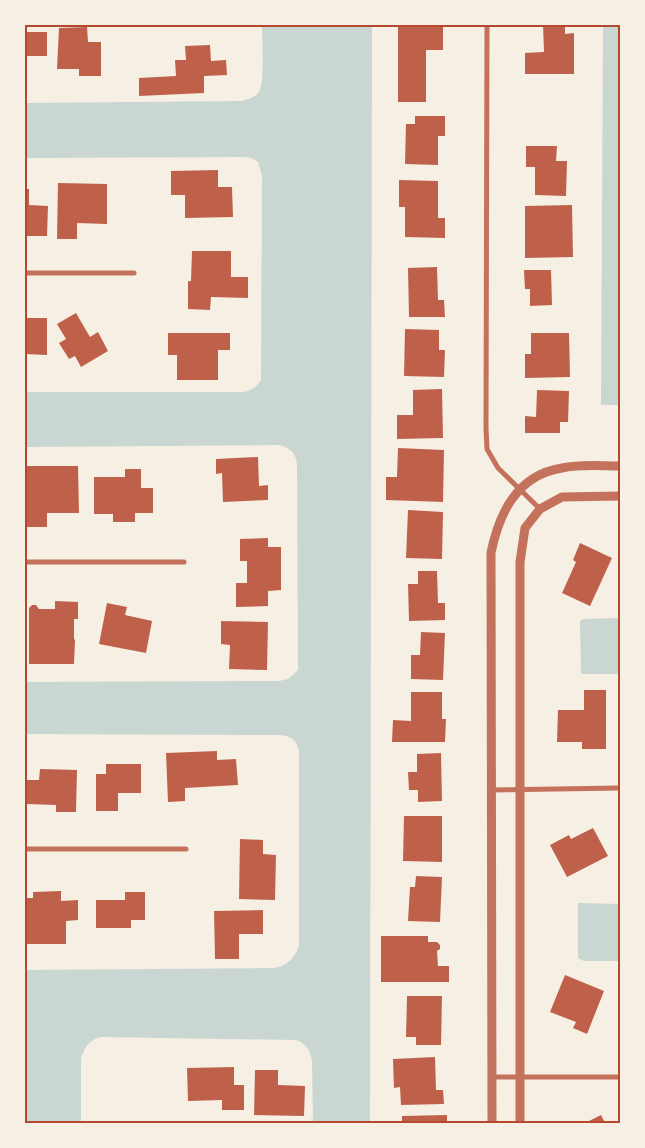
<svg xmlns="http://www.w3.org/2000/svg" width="645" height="1148" font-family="'Nunito Sans',sans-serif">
<rect width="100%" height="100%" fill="#f6efe4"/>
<g fill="#c9d6d2">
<path d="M262,25H372L370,1123H313L312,1060C310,1051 306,1043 296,1040L101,1037C89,1040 85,1047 81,1058V1123H25V970L274,968C288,965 294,959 299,946V751C297,740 291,736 280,735L25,734V682L279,681L288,679L298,670L297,465C296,453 291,448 279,445L25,447V392H244C252,390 257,387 261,380L262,176L258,162L251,158L244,157L25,158V103L242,101C249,99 255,98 259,92C265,82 262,39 262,25Z"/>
<polygon points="603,25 620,25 620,405 601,405"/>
<polygon points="620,618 620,674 581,674 580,621 583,619"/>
<polygon points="578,903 620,904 620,961 584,961 578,958"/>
</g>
<g fill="#bf614a">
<polygon points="543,25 565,25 565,34 574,33 574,74 525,74 525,53 544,52"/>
<polygon points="87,27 88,42 101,42 101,76 79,76 79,69 57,69 59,28"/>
<polygon points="398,27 443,27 443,50 426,50 426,102 398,102"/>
<rect x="25" y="32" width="22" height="24"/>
<polygon points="210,45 211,61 226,60 227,75 204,76 204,93 139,96 139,78 176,76 175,60 186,60 185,46"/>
<polygon points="415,116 445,116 445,136 438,136 438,165 405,164 406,124 415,124"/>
<polygon points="526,146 557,146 556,161 567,161 566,196 535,195 535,167 526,167"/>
<polygon points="218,170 218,187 232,187 233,217 185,218 185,195 171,195 171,171"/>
<polygon points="399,180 438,181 438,218 445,218 445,238 405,237 405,207 399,207"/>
<polygon points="58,183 107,184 107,224 77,223 77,239 57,239"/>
<polygon points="25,189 29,189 29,205 48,206 47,236 25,236"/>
<polygon points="572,205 573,257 525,258 525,206"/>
<polygon points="192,251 231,251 231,277 248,277 248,298 211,297 210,310 188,309 188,281 191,281"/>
<polygon points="437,267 438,300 444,300 445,317 409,317 408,268"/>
<polygon points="524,270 551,270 552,305 530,306 530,289 525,289"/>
<polygon points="76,313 90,337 98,332 108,351 81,367 75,356 69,359 59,343 66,339 57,324"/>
<polygon points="25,318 47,318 47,355 25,354"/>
<polygon points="405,329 439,330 439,350 445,350 444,377 404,376"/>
<polygon points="168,333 230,333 230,350 218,350 218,380 177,380 177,355 168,355"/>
<polygon points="531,333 569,333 570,377 525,378 525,354 531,354"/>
<polygon points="442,389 443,438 397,439 397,415 413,415 413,390"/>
<polygon points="537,390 569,391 568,422 560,422 560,433 525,433 525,416 536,417"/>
<polygon points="398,448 444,450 443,502 386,500 386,477 397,477"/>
<polygon points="258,457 259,486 268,485 268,500 223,502 222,473 216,474 216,459"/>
<polygon points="25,466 78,466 79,513 47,513 47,527 26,527"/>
<polygon points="125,469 141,469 141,488 153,488 153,513 135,513 135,522 113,522 113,514 94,514 94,477 125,477"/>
<polygon points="408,510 443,512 442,559 406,558"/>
<polygon points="268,538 268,547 281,547 281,590 268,591 268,606 236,607 236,583 247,583 247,561 240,561 240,539"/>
<polygon points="580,543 612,558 590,606 562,593 576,562 573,560"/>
<polygon points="418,571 437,571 438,603 445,603 445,620 409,621 408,584 418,584"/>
<polygon points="55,601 78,602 78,619 74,619 74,639 75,640 74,664 29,664 29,608 32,605 36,605 39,609 55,609"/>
<polygon points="107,603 127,607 125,615 152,621 146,653 99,644"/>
<polygon points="221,621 268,622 267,670 229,669 230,645 221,644"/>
<polygon points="421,632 445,633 443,680 411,679 411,655 420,655"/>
<polygon points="584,690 606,690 606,749 582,749 582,742 557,742 558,710 584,710"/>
<polygon points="411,692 442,692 442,719 446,719 445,742 392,742 393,720 411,721"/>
<polygon points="217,751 217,760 236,759 238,785 185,788 185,801 168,802 166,753"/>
<polygon points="441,753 442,801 418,802 418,790 409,790 408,772 417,772 417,754"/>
<polygon points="106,764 141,764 141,793 118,793 118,811 96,811 96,774 106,774"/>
<polygon points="40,769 77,770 76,812 56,812 56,805 27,804 27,780 39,780"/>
<polygon points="404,816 442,816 442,862 403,861"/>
<polygon points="593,828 608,856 567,877 550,845 569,835 571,839"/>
<polygon points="240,839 263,840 263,854 276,855 275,900 239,899"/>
<polygon points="416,876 442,877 440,922 408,921 410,887 415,887"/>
<polygon points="61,891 61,901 78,900 78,920 66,921 66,944 25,944 25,898 33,898 33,892"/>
<polygon points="125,892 145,892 145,920 131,920 131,928 96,928 96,900 125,900"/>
<polygon points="263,910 263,934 239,934 239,959 215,959 214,911"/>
<polygon points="381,936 428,936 428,942 437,942 440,945 440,949 437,951 438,966 449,966 449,982 381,982"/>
<polygon points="565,975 604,991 587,1034 573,1028 576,1022 550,1012"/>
<polygon points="407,996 442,996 441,1045 416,1045 416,1037 406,1037"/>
<polygon points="435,1057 436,1090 443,1090 444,1104 401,1105 400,1087 394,1088 393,1059"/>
<polygon points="234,1067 234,1085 244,1085 244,1110 222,1110 222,1100 188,1101 187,1068"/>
<polygon points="255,1070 278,1070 278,1085 305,1086 304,1116 254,1115"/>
<polygon points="447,1115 447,1123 402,1123 402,1116"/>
<polygon points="601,1115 605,1123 585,1123"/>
</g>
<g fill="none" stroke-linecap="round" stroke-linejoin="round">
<g stroke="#c5725c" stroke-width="5">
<polyline points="487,25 486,428 487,449 498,468 540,509"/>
<polyline points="25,273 134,273"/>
<polyline points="25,562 184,562"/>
<polyline points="491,790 620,788"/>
<polyline points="25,849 186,849"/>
<polyline points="492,1077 620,1077"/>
</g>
<g stroke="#c5725c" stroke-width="9">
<path d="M492,1123L491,553C499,513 517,475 562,468C580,464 601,466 620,466"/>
<polyline points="520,1123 520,562 525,528 540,509 562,497 620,496"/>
</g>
</g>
<rect width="645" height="1148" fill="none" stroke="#f6efe4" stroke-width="52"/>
<rect x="26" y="26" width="593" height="1096" fill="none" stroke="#b5482f" stroke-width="2"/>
</svg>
